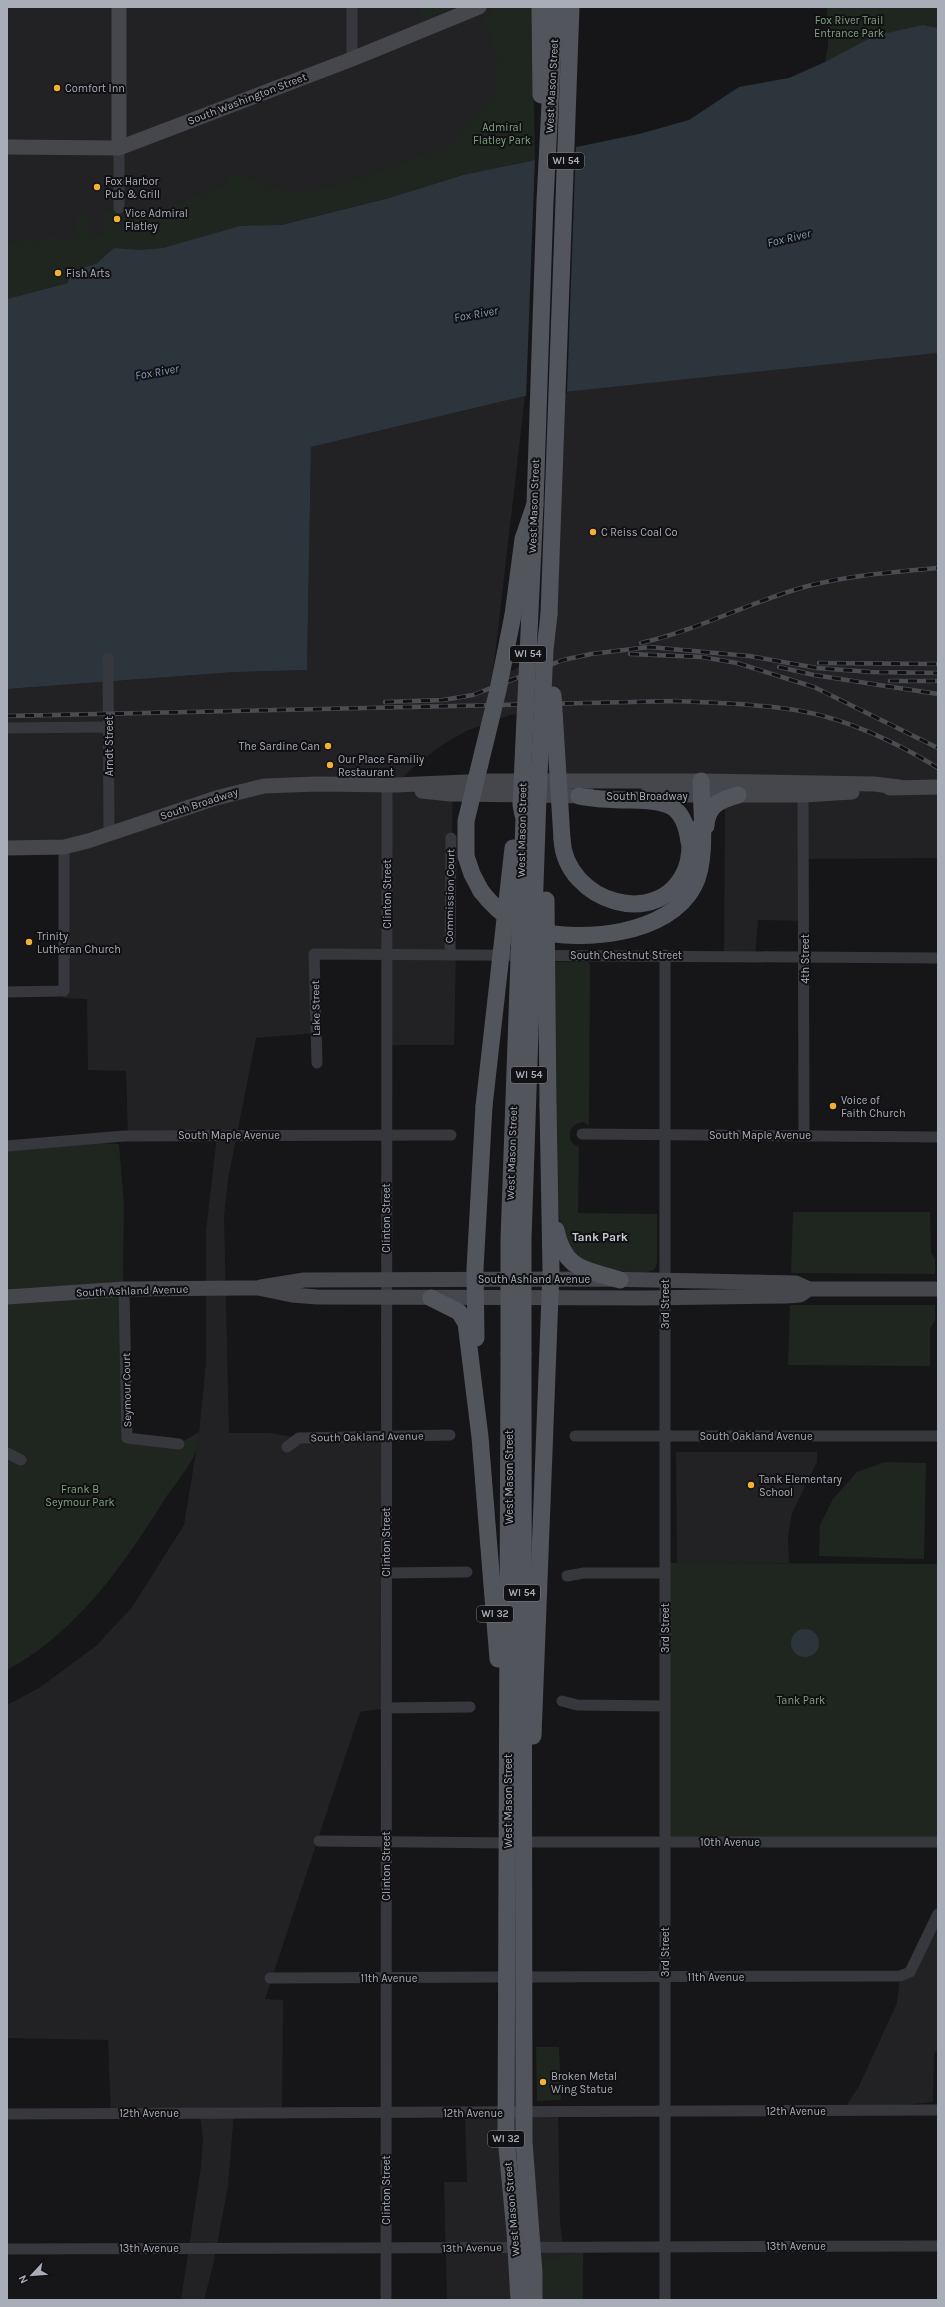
<svg xmlns="http://www.w3.org/2000/svg" width="945" height="2307" font-family="Karla,sans-serif">
<rect width="100%" height="100%" fill="#161618"/>
<g fill="#222225">
<polygon points="7,7 529,7 531,161 463,175 7,299"/>
<polygon points="938,353 938,858 804,859 805,921 758,920 755,956 724,956 725,804 727,786 569,785 555,735 554,710 510,715 466,731 439,747 411,769 396,785 453,785 450,943 456,954 454,1045 386,1045 387,954 314,955 316,1033 256,1038 228,1179 224,1217 229,1433 270,1433 299,1438 386,1436 386,1708 360,1712 265,1999 283,2000 282,2113 234,2113 228,2186 213,2266 204,2300 181,2300 201,2167 203,2139 200,2113 111,2114 108,2040 7,2038 7,1705 39,1688 96,1646 132,1607 184,1525 199,1433 206,1363 206,1231 217,1135 128,1135 126,1071 88,1070 87,999 63,998 64,847 7,848 7,689 235,672 307,670 311,447 525,396 492,681 552,650 557,392"/>
<polygon points="676,1452 817,1452 817,1462 792,1513 788,1537 789,1563 677,1563"/>
<polygon points="938,1914 938,2049 934,2054 933,2102 843,2111 859,2086 897,2003 900,1976 910,1972"/>
<polygon points="558,2112 560,2223 563,2247 583,2247 583,2300 447,2300 444,2182 467,2182 465,2113"/>
</g>
<g fill="#1e261f">
<polygon points="421,7 456,7 421,20"/>
<path d="M494,7H532L535,160L463,175L389,198L281,225L240,226L163,248L139,250L114,248L96,264L70,271L68,283L7,299V243L14,244L19,240L45,241L50,237H57L58,241H69V238H77V216H88V233L104,234L105,211L136,214L139,219L226,184L233,172C250,178 273,189 291,191C324,195 398,164 431,152L432,154L445,150L456,140L454,137L495,96L497,55L483,18L490,14Z"/>
<polygon points="827,7 938,7 938,28 923,25 825,62 828,45"/>
<path d="M552,962H589L590,966L589,1126L584,1122C572,1123 566,1132 572,1143L579,1147L578,1213L657,1214V1262C656,1265 656,1268 653,1270C640,1279 591,1264 576,1260L560,1226L558,1195Z"/>
<path d="M66,1142L119,1144L124,1206L123,1268L127,1438L179,1444L199,1432C198,1438 198,1445 196,1451C191,1465 172,1488 163,1502C121,1568 77,1632 7,1670V1146Z"/>
<polygon points="793,1212 930,1212 931,1252 935,1260 935,1274 791,1273"/>
<polygon points="790,1305 935,1305 935,1320 930,1329 930,1366 788,1365"/>
<polygon points="885,1462 926,1463 924,1559 819,1556 820,1525 833,1499 857,1472"/>
<polygon points="665,1563 938,1564 938,1842 665,1841"/>
<polygon points="536,2047 559,2047 561,2100 537,2101"/>
<polygon points="568,2256 583,2256 582,2300 540,2300 541,2263 546,2259"/>
</g>
<g fill="#2c353c">
<polygon points="923,25 938,28 938,353 525,396 311,447 307,670 235,672 7,689 7,299 68,283 70,271 96,264 114,248 139,250 163,248 240,226 281,225 389,198 463,175 531,161 557,151 639,134 689,120 739,87 789,78 825,62 874,36"/>
<circle cx="805" cy="1643" r="14"/>
</g>
<polygon fill="#161618" points="576,145 567,393 526,398 535,157 556,149"/>
<g fill="none" stroke-linecap="round" stroke-linejoin="round">
<g stroke="#37383d" stroke-width="11">
<polyline points="352,7 352,59"/>
<polyline points="119,208 119,148"/>
<polyline points="108,658 109,834"/>
<polyline points="7,728 109,727"/>
<polyline points="803,789 804,1135"/>
<polyline points="450,954 451,838"/>
<polyline points="7,992 64,991 64,847"/>
<polyline points="317,1063 314,954 938,958"/>
<polyline points="582,1134 938,1137"/>
<polyline points="7,1146 124,1136 451,1135"/>
<polyline points="124,1289 127,1438 179,1444"/>
<polyline points="575,1436 938,1436"/>
<polyline points="287,1447 299,1438 450,1435"/>
<polyline points="7,1453 21,1460"/>
<polyline points="386,1573 467,1572"/>
<polyline points="567,1576 584,1573 665,1573"/>
<polyline points="562,1701 577,1705 665,1706"/>
<polyline points="386,1708 470,1707"/>
<polyline points="319,1841 508,1843"/>
<polyline points="522,1842 938,1842"/>
<polyline points="522,1977 900,1976 910,1972 938,1914"/>
<polyline points="270,1978 507,1977"/>
<polyline points="7,2114 938,2110"/>
<polyline points="7,2249 938,2246"/>
<polyline points="386,2300 387,785"/>
<polyline points="665,2300 665,955"/>
</g>
<g stroke="#45474d" stroke-width="15">
<polyline points="7,147 119,148 352,59 479,7"/>
<polyline points="119,148 119,7"/>
<polyline points="890,788 938,787"/>
<polyline points="422,791 450,794 590,796"/>
<polyline points="646,795 803,795 852,792"/>
<polyline points="7,848 64,847 88,841 216,798 264,786 317,784 396,785 489,781 701,781 874,784 899,787"/>
<polyline points="261,1287 304,1280 603,1279 796,1283 809,1289"/>
<polyline points="7,1297 124,1289 241,1288 258,1288 292,1295 317,1297 646,1298 786,1296 800,1295 809,1289 938,1289"/>
</g>
<g stroke="#53555c" stroke-width="17">
<polyline points="540,7 541,95"/>
<polyline points="549,614 571,7"/>
<polyline points="513,615 523,539 535,504 545,201 555,7"/>
<path d="M579,796C597,800 614,800 631,800C667,801 684,803 689,842"/>
<path d="M706,826C707,805 720,800 738,795"/>
<path d="M562,839C565,902 660,932 686,869C691,856 690,843 690,829"/>
<path d="M481,891C495,909 512,924 534,930C581,943 669,935 694,886C708,859 701,811 701,781"/>
<path d="M556,1230C565,1271 585,1269 620,1280"/>
<polyline points="431,1298 459,1312 466,1323 480,1437 498,1659"/>
<polyline points="476,1338 475,1269 484,1106"/>
<polyline points="509,1354 506,2137 515,2232 519,2300"/>
<polyline points="523,1354 524,2142 534,2273 534,2300"/>
<polyline points="533,1736 551,1270 548,1106"/>
</g>
<defs>
<g id="rail">
<path d="M641,643C699,630 751,601 808,586C850,575 895,572 938,568"/>
<polyline points="630,654 702,657 737,663 814,687 938,748"/>
<polyline points="819,663 938,664"/>
<polyline points="779,667 814,675 938,694"/>
<polyline points="890,681 938,681"/>
<polyline points="385,702 443,700 473,695 563,660 591,654 649,647 749,656 817,668 871,672 938,673"/>
<path d="M7,716L676,701C718,703 760,704 801,711C847,719 898,743 938,768"/>
</g>
</defs>
<use href="#rail" stroke="#4a4c52" stroke-width="4.5"/>
<use href="#rail" stroke="#111113" stroke-width="3" stroke-dasharray="9" stroke-linecap="butt"/>
<g stroke="#53555c" stroke-width="17">
<polyline points="553,695 562,839"/>
<polyline points="481,891 472,874 466,856 466,821 498,690 513,615"/>
<polyline points="546,900 548,1106"/>
<polyline points="484,1106 513,848"/>
<polyline points="509,1354 509,1239 524,819 521,805 535,504"/>
<polyline points="523,1354 523,1239 538,797 545,650 549,614"/>
</g>
</g>
<g fill="#f2b134" stroke="#111113" stroke-width="1.5">
<circle cx="57" cy="88" r="4"/>
<circle cx="97" cy="187" r="4"/>
<circle cx="117" cy="219" r="4"/>
<circle cx="58" cy="273" r="4"/>
<circle cx="593" cy="532" r="4"/>
<circle cx="328" cy="746" r="4"/>
<circle cx="330" cy="765" r="4"/>
<circle cx="29" cy="942" r="4"/>
<circle cx="833" cy="1106" r="4"/>
<circle cx="751" cy="1485" r="4"/>
<circle cx="543" cy="2082" r="4"/>
</g>
<g text-anchor="middle" dominant-baseline="central" stroke-width="4" stroke-linejoin="round" paint-order="stroke">
<g fill="#111113" stroke="#7b7e86" stroke-width="1">
<rect x="548" y="153" width="36" height="16" rx="3"/>
<rect x="510" y="646" width="36" height="16" rx="3"/>
<rect x="511" y="1067" width="36" height="16" rx="3"/>
<rect x="504" y="1585" width="36" height="16" rx="3"/>
<rect x="477" y="1606" width="36" height="16" rx="3"/>
<rect x="488" y="2131" width="36" height="16" rx="3"/>
</g>
<g font-size="10" font-weight="bold" fill="#a8adb8">
<text x="566" y="161">WI 54</text>
<text x="528" y="654">WI 54</text>
<text x="529" y="1075">WI 54</text>
<text x="522" y="1593">WI 54</text>
<text x="495" y="1614">WI 32</text>
<text x="506" y="2139">WI 32</text>
</g>
<g font-size="11" fill="#7fa381" stroke="#111113">
<text x="849" y="20">Fox River Trail<tspan x="849" dy="13">Entrance Park</tspan></text>
<text x="502" y="127">Admiral<tspan x="502" dy="13">Flatley Park</tspan></text>
<text x="80" y="1489">Frank B<tspan x="80" dy="13">Seymour Park</tspan></text>
<text x="801" y="1700">Tank Park</text>
</g>
<g font-size="11" fill="#a8adb8" stroke="#111113">
<text transform="translate(552 86) rotate(-87)">West Mason Street</text>
<text transform="translate(247 99) rotate(-21)">South Washington Street</text>
<text transform="translate(534 506) rotate(-88)">West Mason Street</text>
<text transform="translate(109 746) rotate(-90)">Arndt Street</text>
<text x="647" y="796">South Broadway</text>
<text transform="translate(199 804) rotate(-18)">South Broadway</text>
<text transform="translate(522 830) rotate(-89)">West Mason Street</text>
<text transform="translate(387 894) rotate(-90)">Clinton Street</text>
<text transform="translate(450 896) rotate(-89)">Commission Court</text>
<text x="626" y="955">South Chestnut Street</text>
<text transform="translate(805 959) rotate(-90)">4th Street</text>
<text transform="translate(316 1008) rotate(-91)">Lake Street</text>
<text x="229" y="1135">South Maple Avenue</text>
<text x="760" y="1135">South Maple Avenue</text>
<text transform="translate(512 1153) rotate(-88)">West Mason Street</text>
<text transform="translate(386 1218) rotate(-90)">Clinton Street</text>
<text x="534" y="1279">South Ashland Avenue</text>
<text transform="translate(132 1291) rotate(-2)">South Ashland Avenue</text>
<text transform="translate(665 1304) rotate(-90)">3rd Street</text>
<text transform="translate(127 1390) rotate(-91)">Seymour Court</text>
<text x="756" y="1436">South Oakland Avenue</text>
<text transform="translate(367 1437) rotate(-1)">South Oakland Avenue</text>
<text transform="translate(509 1477) rotate(-90)">West Mason Street</text>
<text transform="translate(386 1542) rotate(-90)">Clinton Street</text>
<text transform="translate(665 1628) rotate(-90)">3rd Street</text>
<text transform="translate(508 1801) rotate(-90)">West Mason Street</text>
<text x="730" y="1842">10th Avenue</text>
<text transform="translate(386 1866) rotate(-90)">Clinton Street</text>
<text transform="translate(665 1952) rotate(-90)">3rd Street</text>
<text x="716" y="1977">11th Avenue</text>
<text x="389" y="1978">11th Avenue</text>
<text x="796" y="2111">12th Avenue</text>
<text x="149" y="2113">12th Avenue</text>
<text x="473" y="2113">12th Avenue</text>
<text transform="translate(386 2190) rotate(-90)">Clinton Street</text>
<text transform="translate(512 2209) rotate(-95)">West Mason Street</text>
<text x="796" y="2246">13th Avenue</text>
<text x="149" y="2248">13th Avenue</text>
<text transform="translate(472 2248) rotate(-1)">13th Avenue</text>
</g>
<g font-size="11" fill="#a8adb8" stroke="#111113" text-anchor="start">
<text x="65" y="88">Comfort Inn</text>
<text x="105" y="181">Fox Harbor<tspan x="105" dy="13">Pub &amp; Grill</tspan></text>
<text x="125" y="213">Vice Admiral<tspan x="125" dy="13">Flatley</tspan></text>
<text x="66" y="273">Fish Arts</text>
<text x="601" y="532">C Reiss Coal Co</text>
<text x="320" y="746" text-anchor="end">The Sardine Can</text>
<text x="338" y="759">Our Place Familiy<tspan x="338" dy="13">Restaurant</tspan></text>
<text x="37" y="936">Trinity<tspan x="37" dy="13">Lutheran Church</tspan></text>
<text x="841" y="1100">Voice of<tspan x="841" dy="13">Faith Church</tspan></text>
<text x="759" y="1479">Tank Elementary<tspan x="759" dy="13">School</tspan></text>
<text x="551" y="2076">Broken Metal<tspan x="551" dy="13">Wing Statue</tspan></text>
</g>
<g font-size="12" font-style="italic" fill="#7f9bb3" stroke="#111113">
<text transform="translate(789 238) rotate(-13)">Fox River</text>
<text transform="translate(476 314) rotate(-10)">Fox River</text>
<text transform="translate(157 372) rotate(-10)">Fox River</text>
</g>
<g font-size="12" font-weight="bold" fill="#c9ccd4" stroke="#111113">
<text x="600" y="1237">Tank Park</text>
</g>
</g>
<rect width="945" height="2307" fill="none" stroke="#a8adb8" stroke-width="16"/>
<g transform="translate(32 2275) rotate(244)" stroke="#111113" stroke-width="3" paint-order="stroke">
<path d="M0-3L7 15L0 10L-7 15Z" fill="#a8adb8"/>
<text y="-6" font-size="11" font-weight="bold" text-anchor="middle" fill="#a8adb8">N</text>
</g>
</svg>
